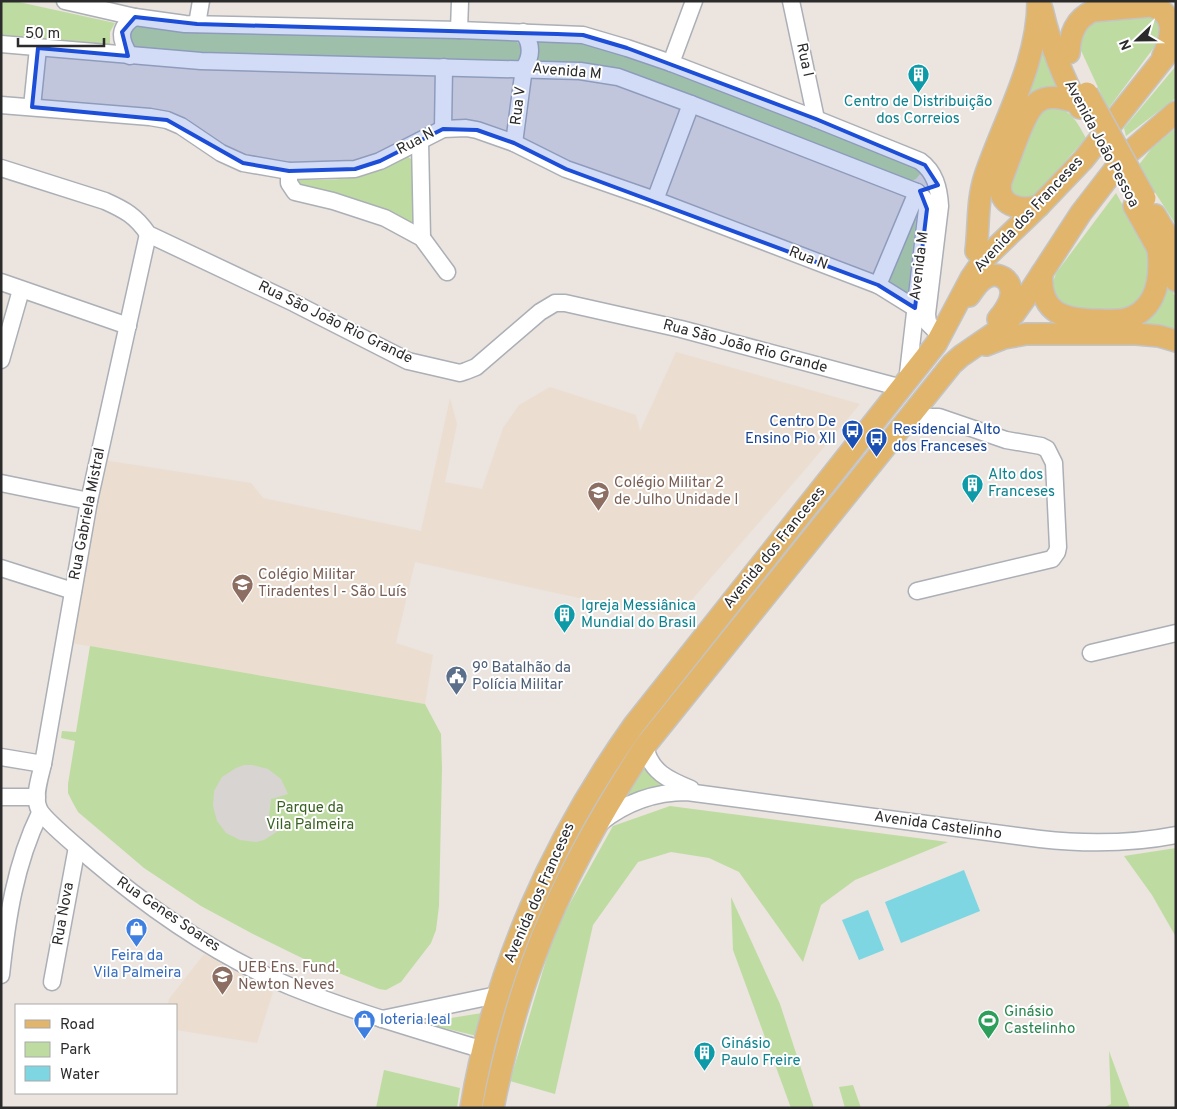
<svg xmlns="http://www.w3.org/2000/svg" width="1177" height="1109" font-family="Overpass,sans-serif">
<rect width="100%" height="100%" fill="#ebe4df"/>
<g fill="#ebded0">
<polygon points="676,352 860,404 803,472 675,619 415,562 396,643 433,655 425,704 71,643 103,460 251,483 263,498 421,531 450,398 457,424 445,482 482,489 503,428 519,405 550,387 636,415 640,431"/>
<polygon points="204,954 273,992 257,1043 176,1030 176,1005 168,1005 169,999"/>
</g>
<g fill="#bedca1">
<polygon points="1,1 14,1 115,23 110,32 110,45 1,39"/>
<polygon points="1148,16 1159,22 1164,34 1108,109 1078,44 1082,32 1096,19"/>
<path d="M134,23L513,38C521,45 524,52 518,61L513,62L195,54L136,49C129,39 130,33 134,23Z"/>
<polygon points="532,38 582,40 629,53 919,168 920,174 916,179 911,181 607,68 584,63 534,61"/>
<polygon points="1042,44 1064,91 1024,106"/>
<polygon points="1176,66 1176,98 1126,136 1124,128"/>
<path d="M1054,107C1072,110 1078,124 1086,138L1032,199L1023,200L1014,194L1010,183L1031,124L1041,111Z"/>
<polygon points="1176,128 1176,225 1138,166 1152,148"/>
<path d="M407,156L415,162L414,228L298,190L293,180C314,180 336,181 356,177C374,173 391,164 407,156Z"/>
<polygon points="1116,193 1147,249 1152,261 1152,288 1128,312 1070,310 1057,300 1053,291 1053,282 1056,273"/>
<polygon points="917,210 908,293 904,295 887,283"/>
<path d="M1168,285L1176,297V335L1130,329C1147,316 1164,307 1168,285Z"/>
<polygon points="90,646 425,704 441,734 442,768 439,906 436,930 431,943 401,982 386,990 379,989 306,960 253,934 201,906 144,868 78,812 73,803 68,793 68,784 75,741 61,738 62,731 76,732"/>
<polygon points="644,766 672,787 621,800"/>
<polygon points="670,806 948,842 855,880 821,905 803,962 739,872 709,858 671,852 638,862 593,925 555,1094 510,1081 555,930 613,826"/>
<polygon points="1176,848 1176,937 1152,895 1124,856"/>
<polygon points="731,897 780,1004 814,1108 791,1108 733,950"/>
<polygon points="482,1013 477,1036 427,1024 426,1022"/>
<polygon points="1109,1051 1130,1108 1103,1108 1111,1104"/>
<polygon points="384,1070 460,1088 457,1108 376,1108"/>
<polygon points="853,1085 861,1108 845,1108 839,1087"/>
</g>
<polygon fill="#d8d4d1" points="244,765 252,765 268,769 281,779 288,794 271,799 268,823 278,831 264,840 256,842 240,840 226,833 217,821 213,806 214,791 222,777 236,768"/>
<g fill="#7dd6e2">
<polygon points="964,870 980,911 901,943 885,902"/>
<polygon points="868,910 884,950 859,960 842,920"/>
</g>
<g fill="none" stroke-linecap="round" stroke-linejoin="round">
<defs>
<g id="minor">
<path d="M65,1L135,17L185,24L459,30L583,35L627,48L671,63L816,119L920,161C935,172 939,188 940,206L927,314L928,323L935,330"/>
<polyline points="791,1 816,119"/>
<polyline points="197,24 201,1"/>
<polyline points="459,30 460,1"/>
<polyline points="1,44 201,61 580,71 618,77 691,104 917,192 924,199 927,209 907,382"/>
<path d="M130,56C120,40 117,28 135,17"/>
<polyline points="671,63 694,1"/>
<polyline points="1,105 150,117 167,120 181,126 221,153 243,163 289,171 355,169 380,161 443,129 466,128 477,130 514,143 566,169 655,200 878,285 915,308"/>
<polyline points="32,107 38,48"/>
<polyline points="443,129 444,67"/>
<polyline points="420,141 422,238"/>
<path d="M514,143L524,68C532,56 532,44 523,32"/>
<path d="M1,168L105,201C125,210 136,216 148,234L294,303L408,361L460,373L466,371L476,367L540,312L555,303H565L681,329L902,388"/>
<polyline points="289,171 289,183 295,192 333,201 385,218 422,238 447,272"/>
<polyline points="655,200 691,104"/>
<path d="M148,234L89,501L43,764C40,777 33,797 39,809C43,819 81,850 91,859C151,910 218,957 292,987C354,1012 419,1030 483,1050"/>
<polyline points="1,282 128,326"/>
<polyline points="878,285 917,192"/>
<polyline points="1,360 21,290"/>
<polyline points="910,417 939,417 1006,440 1041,446 1047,449 1054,463 1058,547 1057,552 1052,559 917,591"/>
<polyline points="1,483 89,501"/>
<polyline points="1,568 73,591"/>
<polyline points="1091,653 1176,633"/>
<path d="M645,746C650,772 669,780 691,789"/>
<polyline points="1,757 43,764"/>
<polyline points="1,797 37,797"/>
<path d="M600,823C626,802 654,792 687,792L1040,839C1085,844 1130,844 1176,835"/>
<path d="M1,975C7,919 15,864 40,813"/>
<polyline points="52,982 77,847"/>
<polyline points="382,1019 497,995"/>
</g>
<g id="major">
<path d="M1042,9C1050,43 1062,77 1080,108"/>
<path d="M1069,53C1070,34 1075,19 1093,11L1151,6C1177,13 1172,37 1163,56"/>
<path d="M1039,206C1020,211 996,206 1001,181C1007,166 1012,151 1018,136C1031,102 1039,89 1078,103"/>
<polyline points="1134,206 1176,281"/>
<polyline points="1155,215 1176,250"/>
<path d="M976,251C979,226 977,200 985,176C1004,119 1038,63 1038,1"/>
<path d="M1042,273C1039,314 1065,320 1099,320C1108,320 1118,321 1126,319C1158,310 1161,276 1158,249"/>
<path d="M969,296C974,289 978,282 985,278C998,270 1013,280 1011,295C1010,304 1004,312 998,319"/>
<polyline points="986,345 1004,338 1026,334 1136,334 1159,336 1176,341"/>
<path d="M471,1108C494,969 553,839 634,725L936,344L971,278L984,259L1039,206L1083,160L1176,43"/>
<path d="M493,1108C503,1058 515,1009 533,961C560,885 601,814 645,746L952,364L961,356L996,332L1014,314L1029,293L1081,213L1125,156L1176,112"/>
</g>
</defs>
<use href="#minor" stroke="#abafb6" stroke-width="19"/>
<use href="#major" stroke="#c4c4c4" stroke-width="24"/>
<use href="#minor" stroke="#fff" stroke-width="16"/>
<use href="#major" stroke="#e2b56d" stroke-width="21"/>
<defs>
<polyline id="major-bridge" points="1087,93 1145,198"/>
</defs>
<use href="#major-bridge" stroke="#c4c4c4" stroke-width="24" stroke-linecap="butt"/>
<use href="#major-bridge" stroke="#e2b56d" stroke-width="21"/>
</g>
<path fill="#1d4ed8" fill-opacity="0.2" stroke="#1d4ed8" stroke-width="4" stroke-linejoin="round" d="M135,17L197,24L557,34L583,35L627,48L816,119L925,165L938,185L920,191L927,209L915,308L878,285L566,169L514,143L477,130L443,129L380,161L355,169L289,171L243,163L167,120L32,107L38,48L128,56L122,32Z"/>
<defs>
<symbol id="building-pin" viewBox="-11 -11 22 30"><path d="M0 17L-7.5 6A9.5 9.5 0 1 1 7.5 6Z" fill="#0f9aa8" stroke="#fff"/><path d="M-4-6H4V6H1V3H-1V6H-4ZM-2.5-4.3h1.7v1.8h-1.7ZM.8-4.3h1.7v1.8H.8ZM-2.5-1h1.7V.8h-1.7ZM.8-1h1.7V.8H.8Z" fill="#fff"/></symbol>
<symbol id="bus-pin" viewBox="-11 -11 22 30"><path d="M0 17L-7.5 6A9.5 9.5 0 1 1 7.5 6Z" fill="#1a4fb4" stroke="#fff"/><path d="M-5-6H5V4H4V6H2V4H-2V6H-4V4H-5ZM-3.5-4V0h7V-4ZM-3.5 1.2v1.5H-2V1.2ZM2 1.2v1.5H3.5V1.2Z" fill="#fff"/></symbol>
<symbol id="school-pin" viewBox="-11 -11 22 30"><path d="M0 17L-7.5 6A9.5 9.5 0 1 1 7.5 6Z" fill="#8d6e63" stroke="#fff"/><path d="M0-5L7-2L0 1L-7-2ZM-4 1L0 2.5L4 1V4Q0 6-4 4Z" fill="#fff"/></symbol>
<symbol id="civic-pin" viewBox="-11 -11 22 30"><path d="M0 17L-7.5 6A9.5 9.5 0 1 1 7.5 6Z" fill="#5c6f8a" stroke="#fff"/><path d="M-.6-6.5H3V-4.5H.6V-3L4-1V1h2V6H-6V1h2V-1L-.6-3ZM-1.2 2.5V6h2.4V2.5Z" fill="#fff"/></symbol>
<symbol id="shop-pin" viewBox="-11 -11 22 30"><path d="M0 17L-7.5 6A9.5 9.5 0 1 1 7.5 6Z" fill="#3f7fe0" stroke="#fff"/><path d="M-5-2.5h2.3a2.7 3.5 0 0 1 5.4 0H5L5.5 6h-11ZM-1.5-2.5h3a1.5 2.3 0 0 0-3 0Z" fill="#fff"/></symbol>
<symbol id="stadium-pin" viewBox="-11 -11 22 30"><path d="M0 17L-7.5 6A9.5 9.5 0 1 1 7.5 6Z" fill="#2e9e5b" stroke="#fff"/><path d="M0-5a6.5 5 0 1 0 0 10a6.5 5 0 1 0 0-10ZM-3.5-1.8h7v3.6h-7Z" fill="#fff"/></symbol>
</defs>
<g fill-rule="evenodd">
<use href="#building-pin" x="906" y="62" width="25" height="34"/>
<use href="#bus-pin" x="840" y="418" width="25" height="34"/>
<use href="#bus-pin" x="864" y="426" width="25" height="34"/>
<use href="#building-pin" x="960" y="472" width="25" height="34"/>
<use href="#school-pin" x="586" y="480" width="25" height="34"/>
<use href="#school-pin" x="230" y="572" width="25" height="34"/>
<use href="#building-pin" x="552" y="602" width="25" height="34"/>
<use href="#civic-pin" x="444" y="664" width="25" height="34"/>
<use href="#shop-pin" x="124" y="916" width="25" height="34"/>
<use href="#school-pin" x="210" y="964" width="25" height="34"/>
<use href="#shop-pin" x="352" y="1008" width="25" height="34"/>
<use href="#stadium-pin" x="976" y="1008" width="25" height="34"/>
<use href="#building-pin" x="692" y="1040" width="25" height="34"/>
</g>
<g text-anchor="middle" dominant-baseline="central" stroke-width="4" stroke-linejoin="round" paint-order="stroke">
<g font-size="15" fill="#2b2b2b" stroke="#fff">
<text transform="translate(804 60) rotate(78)">Rua I</text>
<text transform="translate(567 72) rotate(5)">Avenida M</text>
<text transform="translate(519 106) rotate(-83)">Rua V</text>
<text transform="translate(416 142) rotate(-28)">Rua N</text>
<text transform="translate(1101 144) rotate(62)">Avenida João Pessoa</text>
<text transform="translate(1029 215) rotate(-47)">Avenida dos Franceses</text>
<text transform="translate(808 259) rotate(21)">Rua N</text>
<text transform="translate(920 266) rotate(-83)">Avenida M</text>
<text transform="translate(335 323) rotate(26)">Rua São João Rio Grande</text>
<text transform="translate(745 347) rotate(15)">Rua São João Rio Grande</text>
<text transform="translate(88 514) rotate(-79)">Rua Gabriela Mistral</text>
<text transform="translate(775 548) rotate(-51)">Avenida dos Franceses</text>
<text transform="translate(938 826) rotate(8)">Avenida Castelinho</text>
<text transform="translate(540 893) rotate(-66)">Avenida dos Franceses</text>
<text transform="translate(64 914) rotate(-80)">Rua Nova</text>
<text transform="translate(168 915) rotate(34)">Rua Genes Soares</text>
</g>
<g font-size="15" fill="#0d838f" stroke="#fff" text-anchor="start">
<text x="918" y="102" text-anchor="middle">Centro de Distribuição<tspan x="918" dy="17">dos Correios</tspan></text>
<text x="988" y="475">Alto dos<tspan x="988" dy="17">Franceses</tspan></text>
<text x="581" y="606">Igreja Messiânica<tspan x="581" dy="17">Mundial do Brasil</tspan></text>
<text x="721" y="1044">Ginásio<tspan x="721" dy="17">Paulo Freire</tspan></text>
</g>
<g font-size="15" fill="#164399" stroke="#fff" text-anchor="end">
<text x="836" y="422">Centro De<tspan x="836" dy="17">Ensino Pio XII</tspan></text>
<text x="893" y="430" text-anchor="start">Residencial Alto<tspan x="893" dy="17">dos Franceses</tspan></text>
</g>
<g font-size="15" fill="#785e54" stroke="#fff" text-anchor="start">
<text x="614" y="483">Colégio Militar 2<tspan x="614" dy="17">de Julho Unidade I</tspan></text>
<text x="258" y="575">Colégio Militar<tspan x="258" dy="17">Tiradentes I - São Luís</tspan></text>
<text x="238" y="968">UEB Ens. Fund.<tspan x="238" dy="17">Newton Neves</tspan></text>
</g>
<g font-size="15" fill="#4e5e75" stroke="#fff" text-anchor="start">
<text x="472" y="668">9º Batalhão da<tspan x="472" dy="17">Polícia Militar</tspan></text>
</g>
<g font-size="15" fill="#396122" stroke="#fff">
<text x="310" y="808">Parque da<tspan x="310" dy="17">Vila Palmeira</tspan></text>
</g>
<g font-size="15" fill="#366cbe" stroke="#fff">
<text x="137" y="956">Feira da<tspan x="137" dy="17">Vila Palmeira</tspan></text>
<text x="380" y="1020" text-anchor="start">loteria leal</text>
</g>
<g font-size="15" fill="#27864d" stroke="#fff" text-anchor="start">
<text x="1004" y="1012">Ginásio<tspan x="1004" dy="17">Castelinho</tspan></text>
</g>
</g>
<rect width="1177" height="1109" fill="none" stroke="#2b2b2b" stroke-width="5"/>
<rect x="15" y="1004" width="162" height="90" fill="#ffffff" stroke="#aaaaaa"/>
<rect x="25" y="1020" width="25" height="8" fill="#e2b56d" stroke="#aaaaaa"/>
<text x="60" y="1029" font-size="15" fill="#2b2b2b">Road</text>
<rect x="25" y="1042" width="25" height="15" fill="#bedca1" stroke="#aaaaaa"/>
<text x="60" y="1054" font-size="15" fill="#2b2b2b">Park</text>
<rect x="25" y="1066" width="25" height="15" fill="#7dd6e2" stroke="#aaaaaa"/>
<text x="60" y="1079" font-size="15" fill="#2b2b2b">Water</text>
<g transform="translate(1137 40) rotate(248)" stroke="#ffffff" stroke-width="4" paint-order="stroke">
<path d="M0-4L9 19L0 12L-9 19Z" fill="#2b2b2b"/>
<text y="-8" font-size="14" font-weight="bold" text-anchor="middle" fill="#2b2b2b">N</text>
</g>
<path d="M18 38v8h86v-8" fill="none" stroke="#2b2b2b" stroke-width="2.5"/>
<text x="25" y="38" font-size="15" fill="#2b2b2b" stroke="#ffffff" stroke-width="4" paint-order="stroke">50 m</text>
</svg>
